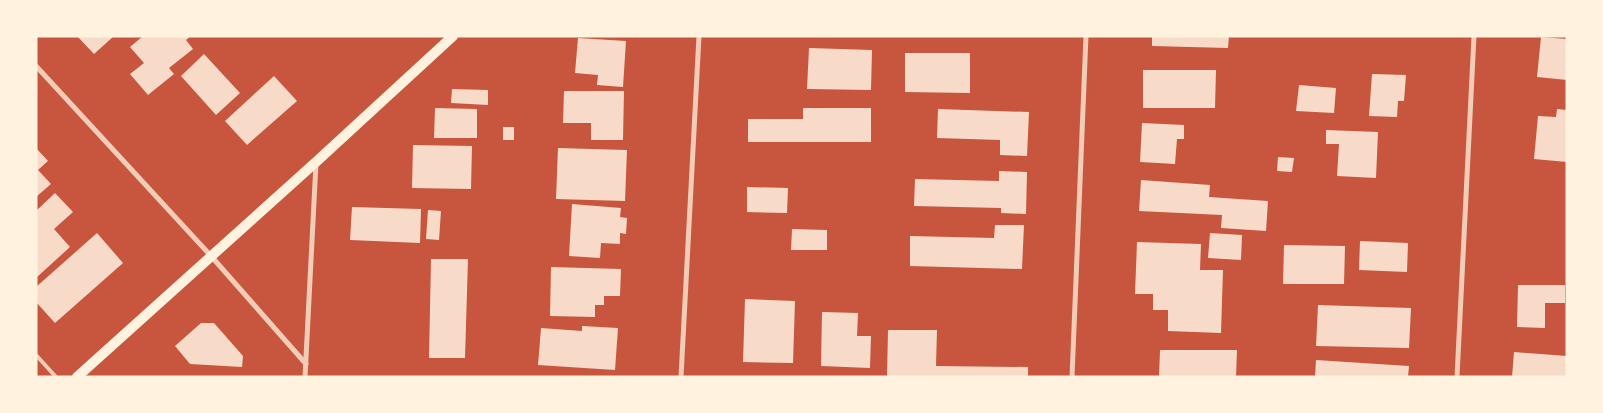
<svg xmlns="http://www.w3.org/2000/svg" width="1603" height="413" font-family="'Golos Text',sans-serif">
<rect width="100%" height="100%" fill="#c8553d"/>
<g fill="#f7dbc8">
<polygon points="77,36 114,36 94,54"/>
<polygon points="143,36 191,36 186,40 193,49 169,68 174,74 148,95 130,74 144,63 130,47"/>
<polygon points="1152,36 1229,36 1228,48 1152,46"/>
<polygon points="1541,37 1567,39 1567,80 1537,77"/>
<polygon points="578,38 626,41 623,87 597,85 598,75 575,73"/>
<polygon points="809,48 872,50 871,90 807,89"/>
<polygon points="905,53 970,53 970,93 905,92"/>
<polygon points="204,54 240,93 216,115 181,76"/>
<polygon points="1143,70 1216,70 1215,108 1143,108"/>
<polygon points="1372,74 1406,75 1404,101 1398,101 1397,117 1369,116"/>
<polygon points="274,76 297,101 247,145 225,121"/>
<polygon points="1299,85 1336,88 1334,113 1296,111"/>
<polygon points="452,89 488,90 488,105 451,103"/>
<polygon points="564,91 624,91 623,140 591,140 591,123 563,123"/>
<polygon points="435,108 477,109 477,138 434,138"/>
<polygon points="803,108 871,108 871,142 748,142 748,119 803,119"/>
<polygon points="938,109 1029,112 1027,156 1000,155 1000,140 937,138"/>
<polygon points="1557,109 1567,110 1567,162 1534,159 1538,116 1556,117"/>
<polygon points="1142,123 1184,125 1184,139 1177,139 1175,164 1140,162"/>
<rect x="503" y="127" width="11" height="13"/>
<polygon points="1326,130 1378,132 1376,178 1337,176 1339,144 1326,144"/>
<polygon points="413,145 472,146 471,189 412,188"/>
<polygon points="36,148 48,161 38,170 51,184 36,197"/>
<polygon points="558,148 627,150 625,201 556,199"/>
<polygon points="1278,157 1294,158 1292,172 1277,171"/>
<polygon points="999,171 1027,172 1026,214 1001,213 1001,208 914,206 915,179 999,181"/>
<polygon points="1141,180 1210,185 1209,197 1268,201 1266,231 1221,228 1222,215 1139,211"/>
<polygon points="747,187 788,188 787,213 747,212"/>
<polygon points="55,193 73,212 54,229 70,247 36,278 36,211"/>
<polygon points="572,204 621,208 620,217 627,218 626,234 620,233 620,244 601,243 600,258 569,256"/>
<polygon points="352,207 421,209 420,243 350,240"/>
<polygon points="428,210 441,211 439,240 426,239"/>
<polygon points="995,225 1024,225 1022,269 910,266 910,236 994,238"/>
<polygon points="792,229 827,230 827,250 791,250"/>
<polygon points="97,233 123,263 55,323 36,302 36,287"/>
<polygon points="1210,233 1242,235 1241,260 1208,258"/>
<polygon points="1360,241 1408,243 1407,272 1359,270"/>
<polygon points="1137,242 1201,244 1200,270 1223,270 1221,333 1168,331 1168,310 1153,310 1153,294 1135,294"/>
<polygon points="1284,245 1345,246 1344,284 1283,284"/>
<polygon points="431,259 468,259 465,358 429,358"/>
<polygon points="551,267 621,269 620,296 604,296 604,305 595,305 595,317 550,316"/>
<polygon points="1518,285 1565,285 1565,303 1545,303 1545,328 1517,327"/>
<polygon points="745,299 795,301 793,363 743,362"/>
<polygon points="1318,305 1411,308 1409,348 1316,346"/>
<polygon points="822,312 858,313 857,336 871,336 870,368 821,366"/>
<polygon points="201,323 214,323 243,356 242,367 190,364 175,346"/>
<polygon points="582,326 618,328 615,370 538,365 541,328 582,331"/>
<polygon points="888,330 937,330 936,366 1028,367 1028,377 887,377"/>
<polygon points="1160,350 1237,350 1236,377 1159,377"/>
<polygon points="1514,352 1567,356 1567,377 1512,377"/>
<polygon points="1316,360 1409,366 1408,377 1315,377"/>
</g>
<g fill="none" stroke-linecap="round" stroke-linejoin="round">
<polyline stroke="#f1ccb7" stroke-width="4" points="36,355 56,377"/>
<g stroke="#f1ccb7" stroke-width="5">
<polyline points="36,66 211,256 306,364"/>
<polyline points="305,377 316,163"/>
<polyline points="681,377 699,36"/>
<polyline points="1072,377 1086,36"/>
<polyline points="1457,377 1474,36"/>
</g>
<polyline stroke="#fff3e0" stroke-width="10" points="77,377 316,162 453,36"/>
</g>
<rect width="1603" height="413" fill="none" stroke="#fff3e0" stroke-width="75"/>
</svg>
